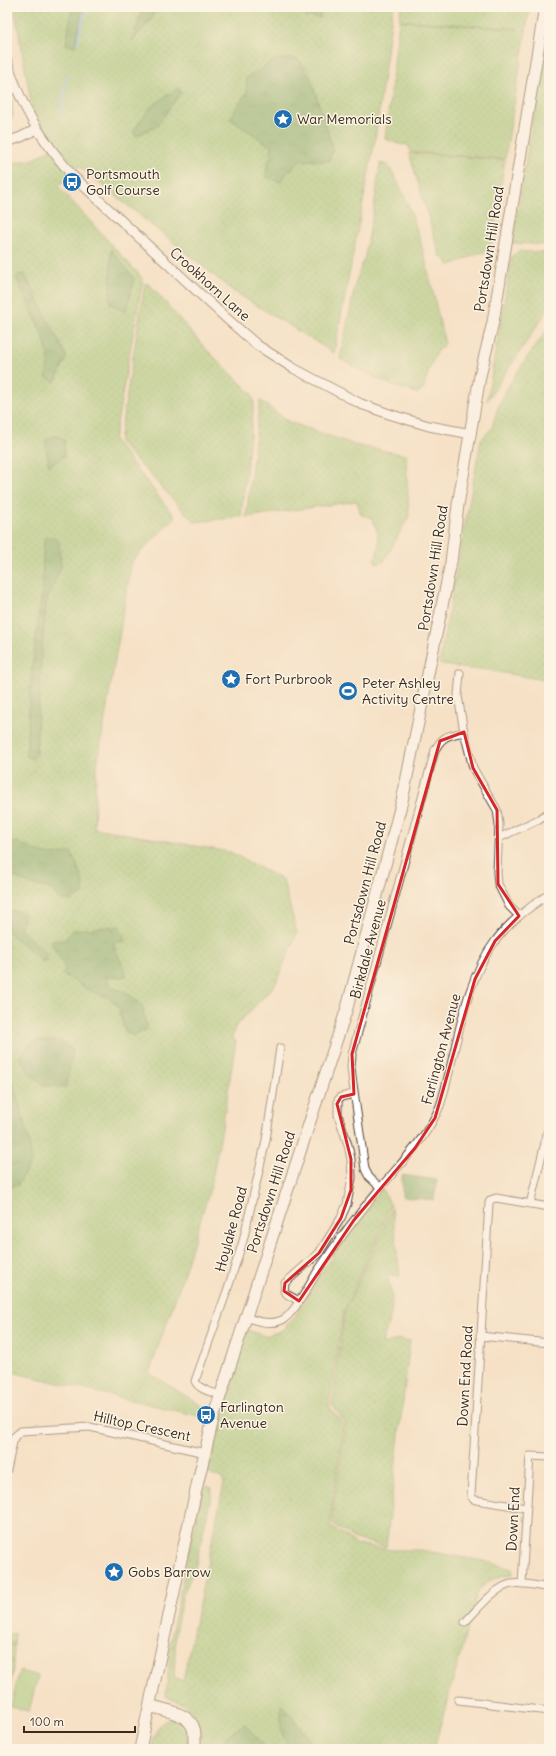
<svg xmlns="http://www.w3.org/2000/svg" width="556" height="1756" font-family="Delius,sans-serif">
<defs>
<pattern id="grass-dots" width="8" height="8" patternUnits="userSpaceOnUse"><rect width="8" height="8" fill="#9bc978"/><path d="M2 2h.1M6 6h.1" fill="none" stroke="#80a362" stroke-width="1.8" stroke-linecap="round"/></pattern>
<pattern id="forest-crowns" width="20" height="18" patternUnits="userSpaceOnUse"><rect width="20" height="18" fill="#7cad68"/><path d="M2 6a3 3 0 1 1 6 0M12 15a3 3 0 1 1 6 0" fill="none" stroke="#678d55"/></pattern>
<pattern id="cemetery-stones" width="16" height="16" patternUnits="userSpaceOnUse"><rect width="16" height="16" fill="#9bc978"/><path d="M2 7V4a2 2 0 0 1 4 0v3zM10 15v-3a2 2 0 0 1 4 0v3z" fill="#80a362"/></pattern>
</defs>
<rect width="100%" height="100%" fill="#fcf5e5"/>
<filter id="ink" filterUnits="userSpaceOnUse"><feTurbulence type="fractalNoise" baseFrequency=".025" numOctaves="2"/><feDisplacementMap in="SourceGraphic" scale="8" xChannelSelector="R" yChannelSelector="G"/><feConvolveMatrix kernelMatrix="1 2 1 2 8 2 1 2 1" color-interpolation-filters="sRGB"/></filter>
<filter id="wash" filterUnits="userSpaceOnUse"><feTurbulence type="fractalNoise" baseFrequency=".012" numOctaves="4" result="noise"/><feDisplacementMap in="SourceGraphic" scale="16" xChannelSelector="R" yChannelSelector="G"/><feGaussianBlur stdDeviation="0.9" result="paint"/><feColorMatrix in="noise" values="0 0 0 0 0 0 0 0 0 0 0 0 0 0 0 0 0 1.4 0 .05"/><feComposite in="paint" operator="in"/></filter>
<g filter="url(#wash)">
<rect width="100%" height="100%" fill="#f5e1c6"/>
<g fill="url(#grass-dots)" stroke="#6b7a4b">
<polygon points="14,7 393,7 375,140 334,353 233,291 79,166 58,186 143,279 114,440 175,517 132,561 96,771 94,828 230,852 283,880 297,933 275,985 235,1027 232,1038 236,1041 221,1134 210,1189 180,1285 149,1373 204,1407 203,1417 7,1371 7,164 35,159 55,145 32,108"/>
<polygon points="401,7 530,7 505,159 411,152 408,145 399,144 385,139 399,21 518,29 399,20"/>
<polygon points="549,21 549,245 512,243"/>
<polygon points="409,153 505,160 490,252 479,253 449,266 446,260 440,256"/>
<path d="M380,163L388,165C421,217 430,284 445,344C432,354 428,374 423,390L417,393C390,387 364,372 340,359L356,281L365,256L374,208Z"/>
<polygon points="518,251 549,253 549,308 487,401 512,256"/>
<polygon points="145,283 150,285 206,349 252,394 254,402 241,517 194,522 119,442"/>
<polygon points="549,327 549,681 482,669 469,669 439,664 481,439 492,428 497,410 504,394 515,375"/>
<path d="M260,400L287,421L355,445L406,455L409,516L384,561L377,564L374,560C382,545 379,533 372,518L361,515L357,501L246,517Z"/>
<path d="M382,1189L391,1205L344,1311L329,1406L344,1425L329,1525L357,1544L391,1550H420L484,1561L512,1569L513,1574L491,1580L478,1590L434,1749H301L298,1743L274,1749H201C201,1732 198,1714 183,1704C177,1701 171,1700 166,1696L172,1630L202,1491L207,1486L212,1488V1493L195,1568L183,1595L176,1628L174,1677L183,1681L224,1483L222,1478L211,1475L208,1471L247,1330L265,1336L281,1331L294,1318L330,1259Z"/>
<polygon points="392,1208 400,1276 387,1274 392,1295 392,1310 382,1344 400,1339 410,1341 386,1547 355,1539 331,1523 346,1424 332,1405 345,1312"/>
<path d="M172,1719C185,1726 188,1735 189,1749H151C155,1735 156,1721 172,1719Z"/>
</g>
<g fill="url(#forest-crowns)" stroke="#5c6c43">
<polygon points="72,7 83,7 75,46 66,45"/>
<polygon points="143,7 157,7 151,20 132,41"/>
<polygon points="307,7 321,7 320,18 306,16"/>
<path d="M277,59H298L310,76L333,149L329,161L302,160L287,173L280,182L266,177C265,164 272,159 272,147L230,119L247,91L246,78Z"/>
<polygon points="7,86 12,101 13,117 7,123"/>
<polygon points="178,88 181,92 157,126 136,136 133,132 150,107"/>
<polygon points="111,249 134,279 126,312 110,304"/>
<polygon points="24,273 67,357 55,382 46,377 49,360 44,338 16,277"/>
<polygon points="55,435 65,440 64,457 49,466 45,441"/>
<polygon points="45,537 54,537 59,542 61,567 46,603 42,648 36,754 33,759 26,756 31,676 42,590 43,548"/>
<path d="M18,842C38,853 49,858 71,852C77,866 85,879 83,894L72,900H61L50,889L29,884L12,876L7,878V860L11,861L9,844Z"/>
<polygon points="18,910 25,914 20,929 47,954 47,960 42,961 7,931 7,912"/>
<polygon points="120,926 125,941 113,943 127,976 106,978 110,987 126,992 142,1005 147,1029 134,1036 125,1032 118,1006 108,998 89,990 63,974 65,967 50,941 65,940 72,930"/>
<polygon points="32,1041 61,1041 73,1050 66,1087 44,1086 29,1073 21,1057"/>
<polygon points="7,1074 13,1083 26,1126 32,1160 18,1185 7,1188"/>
<polygon points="402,1175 437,1180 434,1200 402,1197"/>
<polygon points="281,1704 309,1738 311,1749 289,1749 281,1731"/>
<polygon points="245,1724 266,1749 228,1749 225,1737"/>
</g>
<polygon fill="url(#cemetery-stones)" stroke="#6b7a4b" points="15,1633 13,1669 7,1709 7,1634"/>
<polygon fill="#9bc978" stroke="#6b7a4b" points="19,1671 38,1676 29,1711 11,1707"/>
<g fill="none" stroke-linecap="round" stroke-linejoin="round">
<g stroke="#86b9f4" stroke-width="2">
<polyline points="77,44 86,7"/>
<polyline points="60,112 68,75"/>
</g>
</g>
</g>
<g filter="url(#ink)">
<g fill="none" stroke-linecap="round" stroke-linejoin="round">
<defs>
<g id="minor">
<polyline points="460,673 458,696 464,732 473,768 497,810 499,824 497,872 498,884 509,906 519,916"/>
<polyline points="499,838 539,819 549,812"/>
<path d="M380,1187L369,1177L365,1169L352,1077L351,1067L352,1054L435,750C443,735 448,736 464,732"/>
<polyline points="530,1204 549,1126"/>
<polyline points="299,1301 288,1295 284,1291 285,1283 319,1253 341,1218 347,1204 352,1178 351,1159 348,1145 338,1115 338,1100 341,1097 354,1094"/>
<path d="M246,1317C258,1322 272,1326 284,1319C295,1312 310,1284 317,1272C337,1242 358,1214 381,1187C403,1161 427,1137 440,1106C457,1053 462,984 496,940C510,921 530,907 549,894"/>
<polyline points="480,1336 549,1343"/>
<path d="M220,1395C212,1392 199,1390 195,1381L228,1288L243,1241L266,1140L280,1048"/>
<polyline points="7,1470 14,1437 21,1431 90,1427 205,1453"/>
<polyline points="526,1508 476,1500 473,1499 471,1496 489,1203 490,1200 496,1198 549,1207"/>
<polyline points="522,1584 530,1456 549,1457"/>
<path d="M465,1622C477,1610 495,1587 511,1584C524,1582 537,1586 549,1588"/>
<polyline points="458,1700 549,1711"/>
</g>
<g id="tertiary">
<path d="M7,61C21,107 41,139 72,175L226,318L257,345L293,368L361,404L392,415L429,426L471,434"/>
<polyline points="7,142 21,137 37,129"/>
</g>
<polyline id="secondary" points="140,1749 198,1481 214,1415 347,1008 402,801 451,562 458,505 480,376 493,322 545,7"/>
<path id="primary" d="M150,1706C164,1710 190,1713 194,1730C195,1736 194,1743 195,1749"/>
</defs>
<use href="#minor" stroke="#574537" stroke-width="9"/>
<use href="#tertiary" stroke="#574537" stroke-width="11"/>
<use href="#secondary" stroke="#574537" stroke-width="13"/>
<use href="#primary" stroke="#574537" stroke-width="14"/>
<use href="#minor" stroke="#fff" stroke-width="7"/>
<use href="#tertiary" stroke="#fff" stroke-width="9"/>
<use href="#secondary" stroke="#fff" stroke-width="11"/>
<use href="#primary" stroke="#fff" stroke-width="12"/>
</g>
</g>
<path d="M0 0H556V1756H0ZM464,732L473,768L497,810L498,884L519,916L495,941L475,979L435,1118L415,1148L354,1220L299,1301L284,1291L285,1283L319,1253L341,1218L351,1190V1159L337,1104L341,1097L354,1094L352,1054L440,741Z" fill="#f5e1c6" fill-opacity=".55" fill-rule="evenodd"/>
<path fill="none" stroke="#d62828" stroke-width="3" stroke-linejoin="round" d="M464,732L473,768L497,810L498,884L519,916L495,941L475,979L435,1118L415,1148L354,1220L299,1301L284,1291L285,1283L319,1253L341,1218L351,1190V1159L337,1104L341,1097L354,1094L352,1054L440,741Z"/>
<defs>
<symbol id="sight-disc" viewBox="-11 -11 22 22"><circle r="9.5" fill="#1f6fb2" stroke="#fcf5e5"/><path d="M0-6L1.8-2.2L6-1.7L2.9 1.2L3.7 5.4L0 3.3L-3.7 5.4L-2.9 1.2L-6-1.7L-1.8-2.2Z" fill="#fff"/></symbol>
<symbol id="bus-disc" viewBox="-11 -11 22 22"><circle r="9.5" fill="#1f6fb2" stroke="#fcf5e5"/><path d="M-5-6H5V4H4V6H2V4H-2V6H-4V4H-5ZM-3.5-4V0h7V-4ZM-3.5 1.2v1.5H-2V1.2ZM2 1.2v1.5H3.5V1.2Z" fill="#fff"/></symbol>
<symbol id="stadium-disc" viewBox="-11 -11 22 22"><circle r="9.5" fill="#1f6fb2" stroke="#fcf5e5"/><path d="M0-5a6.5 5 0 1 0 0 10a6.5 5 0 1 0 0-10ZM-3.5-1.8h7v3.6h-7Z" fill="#fff"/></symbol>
</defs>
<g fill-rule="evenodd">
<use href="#sight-disc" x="272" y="108" width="22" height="22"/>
<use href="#bus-disc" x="61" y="171" width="22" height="22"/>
<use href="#sight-disc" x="220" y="668" width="22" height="22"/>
<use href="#stadium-disc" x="337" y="680" width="22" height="22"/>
<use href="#bus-disc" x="195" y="1404" width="22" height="22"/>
<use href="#sight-disc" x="103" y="1561" width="22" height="22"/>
</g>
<g text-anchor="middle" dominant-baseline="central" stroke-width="3" stroke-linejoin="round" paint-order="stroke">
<g font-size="14" fill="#3b2a1e" stroke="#fcf5e5" text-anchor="start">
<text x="297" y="119">War Memorials</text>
<text x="86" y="174">Portsmouth<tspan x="86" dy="16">Golf Course</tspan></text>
<text x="245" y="679">Fort Purbrook</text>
<text x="362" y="683">Peter Ashley<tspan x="362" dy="16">Activity Centre</tspan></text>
<text x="220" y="1407">Farlington<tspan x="220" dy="16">Avenue</tspan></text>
<text x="128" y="1572">Gobs Barrow</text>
</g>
<g font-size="14" fill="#3b2a1e" stroke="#fcf5e5">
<text transform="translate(489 249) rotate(-81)">Portsdown Hill Road</text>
<text transform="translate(210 284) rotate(42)">Crookhorn Lane</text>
<text transform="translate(433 568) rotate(-81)">Portsdown Hill Road</text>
<text transform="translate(365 883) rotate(-75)">Portsdown Hill Road</text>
<text transform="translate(368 949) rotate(-75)">Birkdale Avenue</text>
<text transform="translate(441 1049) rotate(-75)">Farlington Avenue</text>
<text transform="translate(271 1192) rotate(-72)">Portsdown Hill Road</text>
<text transform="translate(231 1229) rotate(-75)">Hoylake Road</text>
<text transform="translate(465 1376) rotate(-87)">Down End Road</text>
<text transform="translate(142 1426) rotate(12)">Hilltop Crescent</text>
<text transform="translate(513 1519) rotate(-87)">Down End</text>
</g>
</g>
<rect width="556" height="1756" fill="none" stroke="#fcf5e5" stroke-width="24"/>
<path d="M24 1726v6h111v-6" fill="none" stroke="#3b2a1e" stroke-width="2"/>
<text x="30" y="1726" font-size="12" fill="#3b2a1e" stroke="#fcf5e5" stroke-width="3" paint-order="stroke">100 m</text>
</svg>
